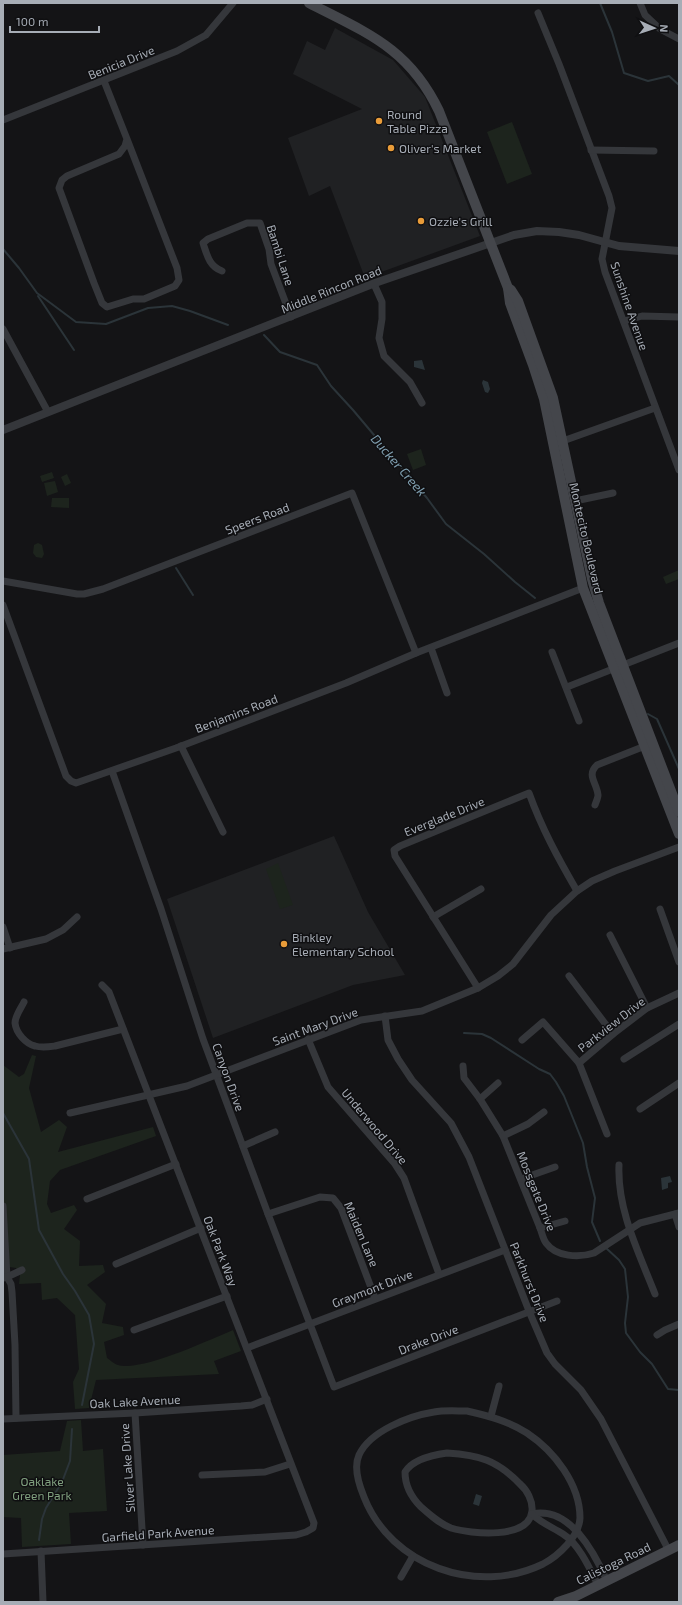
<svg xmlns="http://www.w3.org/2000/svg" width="682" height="1605" font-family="'Exo 2',sans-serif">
<rect width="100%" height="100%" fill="#141416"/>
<g fill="#202123">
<polygon points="335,28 393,60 425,97 480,236 365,278 330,186 309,196 288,138 362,109 293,74 307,41 325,50"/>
<polygon points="334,836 368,912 405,975 353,985 213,1038 167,899"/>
</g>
<g fill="#1d241d">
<polygon points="512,122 532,174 507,184 487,132"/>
<polygon points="421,449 426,465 413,470 407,454"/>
<polygon points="52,472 54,478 42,482 40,476"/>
<polygon points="67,474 71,483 65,486 61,477"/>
<polygon points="55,481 58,492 47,496 44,483"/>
<polygon points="52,498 69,498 69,508 51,507"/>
<polygon points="38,543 42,545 44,554 42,558 36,557 33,553 34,545"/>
<polygon points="679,570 679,579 666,584 663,577"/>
<polygon points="278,863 293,905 280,909 266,869"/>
<path d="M32,1055L36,1056L29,1088L41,1132L59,1120L67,1127L58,1152L153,1127L156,1136L60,1170L50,1181L47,1204L51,1213L74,1205L77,1210L64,1229L80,1241L79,1266L103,1265L105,1272L87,1285L106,1304L102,1323L123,1327L124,1335L104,1342L107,1358C110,1360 114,1364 118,1365C141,1372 209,1340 233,1330L241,1351L214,1361L219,1374L96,1380L89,1408L75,1409L73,1382L79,1369L75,1315L57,1298L42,1300L41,1283L19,1284L20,1275L16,1268L3,1266V1065L19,1077L24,1074Z"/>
<polygon points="81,1420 83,1451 103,1449 107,1511 69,1513 71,1544 22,1547 21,1518 3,1517 3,1455 60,1451 67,1421"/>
</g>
<g fill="#2b3439">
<polygon points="422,360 425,370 414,367 414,361"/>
<polygon points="483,380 488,382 490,389 488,393 485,392 482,383"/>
<polygon points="670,1176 672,1182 668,1183 668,1188 662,1190 661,1178"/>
<polygon points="476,1494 482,1496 479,1506 473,1504"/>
</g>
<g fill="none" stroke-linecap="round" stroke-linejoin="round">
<g stroke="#2b3439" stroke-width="2">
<polyline points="600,3 612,32 624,73 648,81 669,76 679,85"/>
<polyline points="3,249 19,268 37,293 76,322 106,324 148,308 172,306 190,311 228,325"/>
<polyline points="38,296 74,350"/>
<polyline points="264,335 280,352 317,365 331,386 353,410 427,498 446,524 484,554 515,582 535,598"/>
<polyline points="176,568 193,595"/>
<polyline points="648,714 657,719 679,769"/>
<polyline points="464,1033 482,1034 491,1038 539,1069 550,1074 556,1082 564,1096 583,1143 587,1167 595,1198 592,1222 600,1241"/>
<polyline points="3,1113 29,1159 39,1230 63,1274 75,1291 89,1315 94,1344 82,1405"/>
<polyline points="606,1248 619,1260 625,1269 628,1297 625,1323 626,1333 640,1352 652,1364 668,1389 679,1390"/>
<polyline points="39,1540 42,1519 46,1508 62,1482 70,1461 72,1429"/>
</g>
<g stroke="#35373b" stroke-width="7">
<polyline points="640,3 645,15 660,29 679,39"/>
<polyline points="538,13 559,64 609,196 612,208 602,259 605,272 679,470"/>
<polyline points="104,81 127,139 125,146 119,154 67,176 62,180 59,188 94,283 102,303 107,307 133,299 144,299 175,286 179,280 177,268 127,139"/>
<polyline points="3,120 177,51 206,35 233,3"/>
<polyline points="591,150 654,151"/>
<path d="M222,271C209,266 207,255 203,243L208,239L247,223H260L269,249L271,264L291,317"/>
<polyline points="374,284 382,302 382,319 379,338 384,356 410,382 422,403"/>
<polyline points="624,321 642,316 679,317"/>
<polyline points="3,329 48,412"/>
<polyline points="560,442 655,408"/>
<polyline points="575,501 613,493"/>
<polyline points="3,581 77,594 84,594 103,589 352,493 416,653"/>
<polyline points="3,605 66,776 71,781 76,783 176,748 346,683 416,653 583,588"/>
<polyline points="431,648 447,693"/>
<polyline points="552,652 579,721"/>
<polyline points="567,687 679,643"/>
<polyline points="181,746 223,832"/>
<polyline points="112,771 161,909 203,1039 268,1214 334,1387 557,1301"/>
<path d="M595,805C596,802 598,798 598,795C597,783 586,775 597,765L645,746"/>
<polyline points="660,909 679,962"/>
<polyline points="433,917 481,889"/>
<polyline points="3,927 10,948"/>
<polyline points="610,935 647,1008"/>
<polyline points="3,949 46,939 63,930 77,917"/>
<polyline points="569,976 613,1034"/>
<path d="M478,988L395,856L394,850L400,846L529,793C542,829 558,858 577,891"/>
<path d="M24,1002C21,1008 15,1016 15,1023C16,1033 26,1044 35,1046C42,1048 48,1047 55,1046L123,1029"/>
<polyline points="385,1016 388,1040 398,1059 412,1080 451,1123 469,1157 529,1311 547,1353 555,1364 581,1390 601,1419 669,1551"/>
<polyline points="308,1039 328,1087 395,1164 404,1178 439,1274"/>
<polyline points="522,1040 543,1022 579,1063 607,1134"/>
<polyline points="624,1059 679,1024"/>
<polyline points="579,1063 613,1034 647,1008 679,993"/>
<path d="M463,1066L464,1078L480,1099L503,1136L540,1228C542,1233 543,1239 546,1243C556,1257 579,1258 594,1253L640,1223L679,1213"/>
<polyline points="480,1099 498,1083"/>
<polyline points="640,1109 679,1083"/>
<polyline points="70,1113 187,1086 361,1020 422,1011 478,988 498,976 513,964 551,915 577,891 592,881 615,871 679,847"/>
<polyline points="503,1136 528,1124 544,1112"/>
<polyline points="243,1146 275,1132"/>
<path d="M619,1165C617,1210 639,1253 655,1294"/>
<polyline points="521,1179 555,1167"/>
<polyline points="87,1199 176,1164"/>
<polyline points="3,1206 7,1277 11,1284 12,1292 15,1345 16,1418"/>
<polyline points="268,1214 320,1197 333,1198 341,1208 375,1298"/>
<polyline points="675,1214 679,1227"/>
<polyline points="540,1228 565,1221"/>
<polyline points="116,1264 201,1228"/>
<polyline points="3,1278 7,1277 22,1270"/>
<polyline points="134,1330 227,1296"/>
<polyline points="657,1335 665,1330 679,1324"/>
<polyline points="247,1348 505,1250"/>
<path d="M467,1411C489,1416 508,1421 527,1433C554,1451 580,1484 580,1518C579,1537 558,1556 543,1564C477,1596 391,1566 364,1497C359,1485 353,1468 359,1455C370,1431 409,1416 434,1412C444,1410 456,1411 467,1411Z"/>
<polyline points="135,1413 143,1545"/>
<polyline points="491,1416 499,1386"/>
<polyline points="3,1419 135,1413 241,1406 252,1405 267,1399"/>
<path d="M447,1453C479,1455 497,1460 520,1484C527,1490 533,1501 532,1511C529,1540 471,1534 451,1528C440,1524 430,1515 421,1507C412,1498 405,1486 405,1472C413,1459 432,1455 447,1453Z"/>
<polyline points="202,1475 265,1472 290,1464"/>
<path d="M532,1514C570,1506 594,1552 607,1581"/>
<path d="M532,1514C541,1523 552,1527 563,1534C579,1544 590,1569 598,1585"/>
<polyline points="41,1551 43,1602"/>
<polyline points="3,1554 296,1535 306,1532 313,1528 314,1523 109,992 102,985"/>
<polyline points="401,1577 413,1556"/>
</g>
<polyline stroke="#35373b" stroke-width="8" points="3,430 375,283 514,235 537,231 559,232 579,235 619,246 679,251"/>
<g stroke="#44464b" stroke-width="10">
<path d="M309,3C367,33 409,48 439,111L508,288L510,303L533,365L544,399L583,588L679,834"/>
<polyline points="508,288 511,290 518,301 553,398 592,579 599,603 679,812"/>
<polyline points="558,1602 576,1596 679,1545"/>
</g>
</g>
<g fill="#e99c39" stroke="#0f0f11" stroke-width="1.5">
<circle cx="379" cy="121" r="4"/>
<circle cx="391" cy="148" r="4"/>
<circle cx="421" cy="221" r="4"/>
<circle cx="284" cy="944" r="4"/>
</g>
<g text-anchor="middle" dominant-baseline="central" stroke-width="3" stroke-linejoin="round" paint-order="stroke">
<g font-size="12" fill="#a7adb6" stroke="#0f0f11">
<text transform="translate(121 62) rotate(-22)">Benicia Drive</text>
<text transform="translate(281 255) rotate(72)">Bambi Lane</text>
<text transform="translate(331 289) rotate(-22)">Middle Rincon Road</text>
<text transform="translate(630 306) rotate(71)">Sunshine Avenue</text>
<text transform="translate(257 518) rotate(-21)">Speers Road</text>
<text transform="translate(587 538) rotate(77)">Montecito Boulevard</text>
<text transform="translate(236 713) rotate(-21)">Benjamins Road</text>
<text transform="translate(444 816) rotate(-22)">Everglade Drive</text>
<text transform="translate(611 1024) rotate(-38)">Parkview Drive</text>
<text transform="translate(315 1026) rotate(-20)">Saint Mary Drive</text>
<text transform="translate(229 1077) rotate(70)">Canyon Drive</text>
<text transform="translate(375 1126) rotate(50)">Underwood Drive</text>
<text transform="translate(537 1191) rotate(68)">Mossgate Drive</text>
<text transform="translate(362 1234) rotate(67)">Maiden Lane</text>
<text transform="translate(221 1251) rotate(69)">Oak Park Way</text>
<text transform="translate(530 1282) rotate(68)">Parkhurst Drive</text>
<text transform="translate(372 1288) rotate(-21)">Graymont Drive</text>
<text transform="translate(428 1339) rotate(-21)">Drake Drive</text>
<text transform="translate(135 1401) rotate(-3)">Oak Lake Avenue</text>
<text transform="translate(127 1468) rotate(-94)">Silver Lake Drive</text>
<text transform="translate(158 1533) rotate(-4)">Garfield Park Avenue</text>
<text transform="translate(613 1563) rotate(-26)">Calistoga Road</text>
</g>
<g font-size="12" fill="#a7adb6" stroke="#0f0f11" text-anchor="start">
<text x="387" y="114">Round<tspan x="387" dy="14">Table Pizza</tspan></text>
<text x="399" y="148">Oliver's Market</text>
<text x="429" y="221">Ozzie's Grill</text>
<text x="292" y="937">Binkley<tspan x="292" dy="14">Elementary School</tspan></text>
</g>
<g font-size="12" fill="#80a07f" stroke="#0f0f11">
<text x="42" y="1481">Oaklake<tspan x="42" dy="14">Green Park</tspan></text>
</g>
<g font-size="13" font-style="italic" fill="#7f9eaf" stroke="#0f0f11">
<text transform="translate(399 465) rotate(49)">Ducker Creek</text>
</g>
</g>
<rect width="682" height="1605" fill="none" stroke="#a7adb6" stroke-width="8"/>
<g transform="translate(654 28) rotate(93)" stroke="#0f0f11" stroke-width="3" paint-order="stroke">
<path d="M0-3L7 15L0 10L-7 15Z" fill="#a7adb6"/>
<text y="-6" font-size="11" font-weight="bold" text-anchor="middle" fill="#a7adb6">N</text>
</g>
<path d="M10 26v6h89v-6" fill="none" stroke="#a7adb6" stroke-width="2"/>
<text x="16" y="26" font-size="12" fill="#a7adb6" stroke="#0f0f11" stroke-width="3" paint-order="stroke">100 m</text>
</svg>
